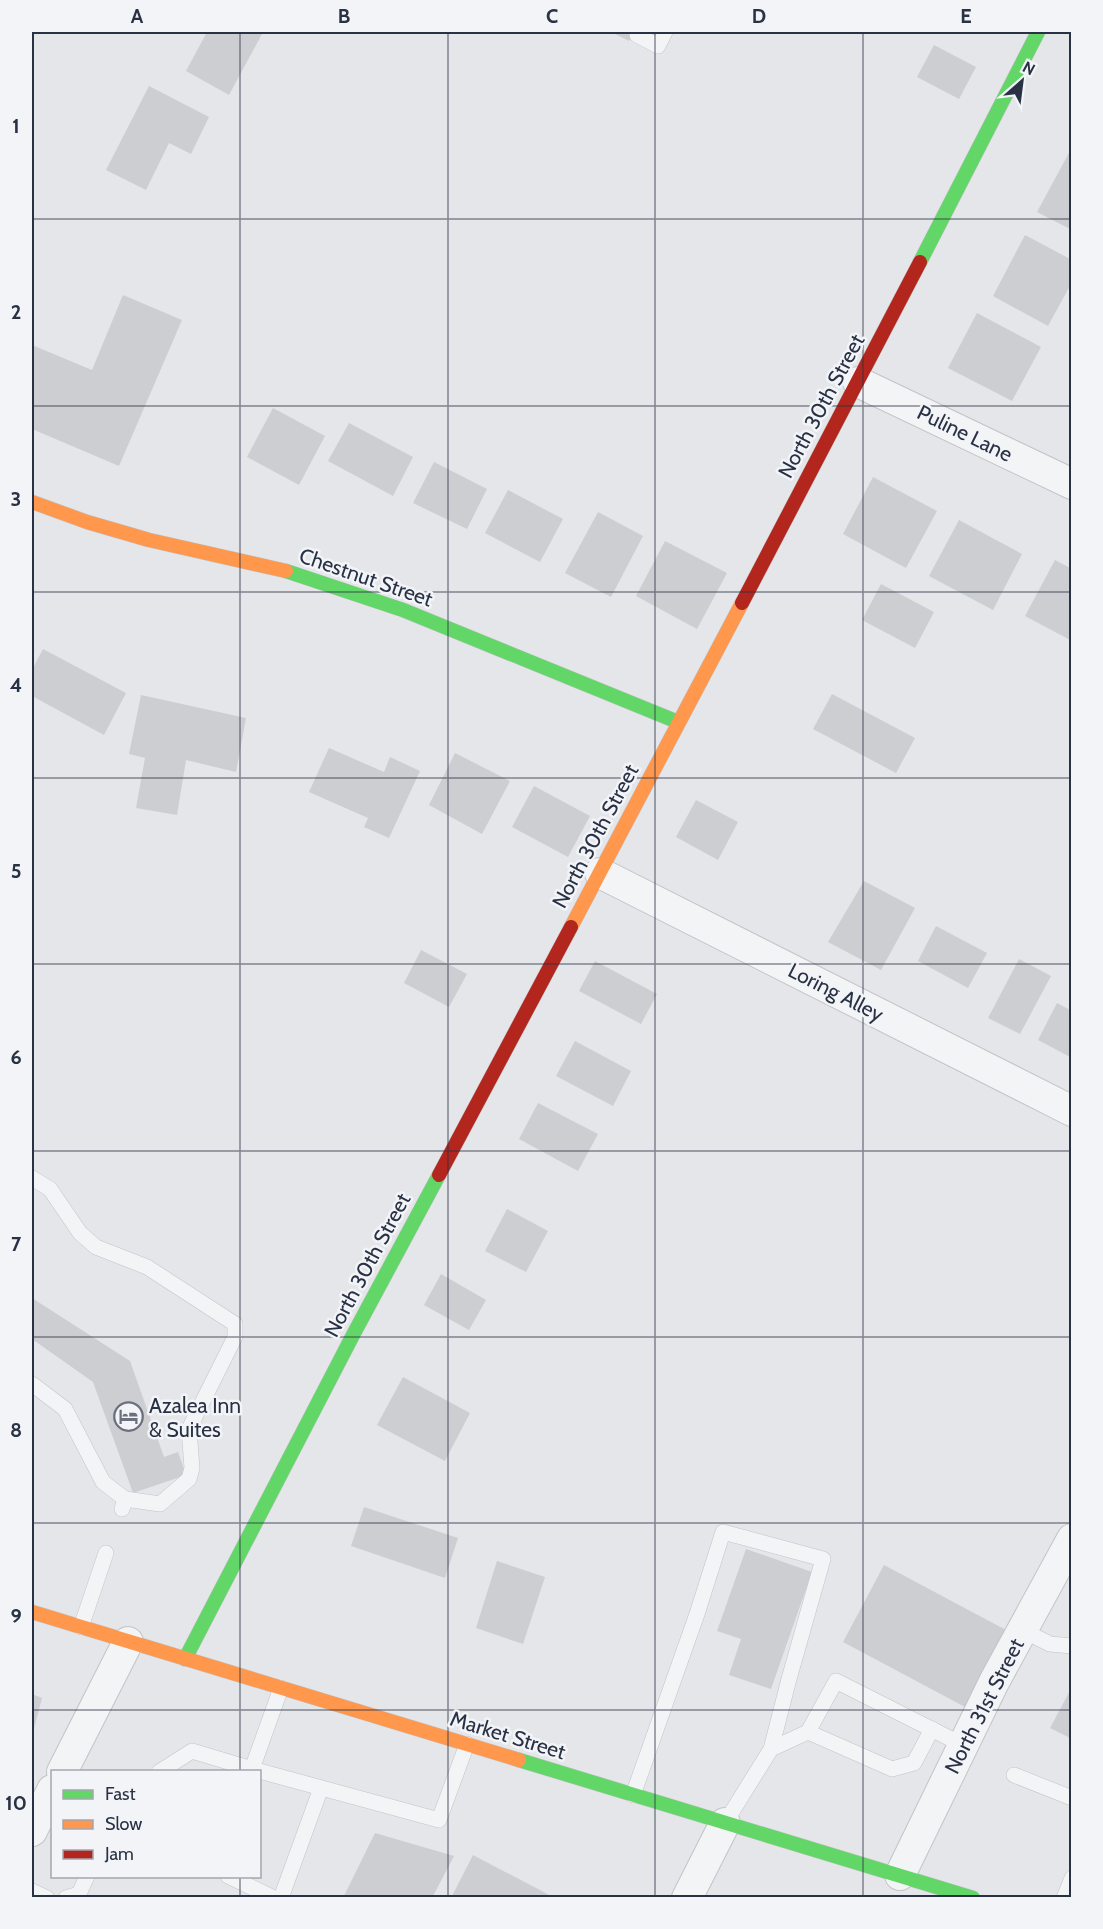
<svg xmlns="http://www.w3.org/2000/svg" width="1103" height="1929" font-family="Cabin,sans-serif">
<rect width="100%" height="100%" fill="#e4e6e9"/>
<g fill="#ccced2">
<polygon points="207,32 263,32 229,95 186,71"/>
<polygon points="611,32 633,32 629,41"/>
<polygon points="934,45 976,67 959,99 917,77"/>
<polygon points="149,86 209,117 191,154 169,143 146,190 106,170"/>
<polygon points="1070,151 1072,152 1072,230 1037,212"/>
<polygon points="1025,235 1072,260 1072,282 1048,326 993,296"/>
<polygon points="123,295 182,320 119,466 32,429 32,345 92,370"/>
<polygon points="977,313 1041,347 1012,401 948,368"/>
<polygon points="273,408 325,436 299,485 247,457"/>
<polygon points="349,423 413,457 393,496 328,461"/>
<polygon points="434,462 487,489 467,529 413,503"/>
<polygon points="873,477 937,511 906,568 843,534"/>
<polygon points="508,490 563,519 540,562 485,533"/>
<polygon points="598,512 643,536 611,597 565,573"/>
<polygon points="959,520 1022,554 993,610 929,576"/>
<polygon points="665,541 727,573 697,629 636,596"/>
<polygon points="1055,560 1072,569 1072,641 1025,616"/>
<polygon points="881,584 934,612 915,648 862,620"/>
<polygon points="43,649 126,693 104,735 32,696 32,670"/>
<polygon points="832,694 915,738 896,773 813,729"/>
<polygon points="141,695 246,718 236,772 186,760 177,815 136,808 145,758 129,754"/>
<polygon points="329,748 384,772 390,757 420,771 389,838 364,827 368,818 309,792"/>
<polygon points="455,753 510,781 482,834 429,805"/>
<polygon points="534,786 590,816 568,857 512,827"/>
<polygon points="696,800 738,822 718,860 676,837"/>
<polygon points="864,881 915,908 881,970 828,942"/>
<polygon points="936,926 987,953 968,988 918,961"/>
<polygon points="421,950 467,974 449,1007 404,983"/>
<polygon points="1019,959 1051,976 1020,1034 988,1018"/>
<polygon points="595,961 657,994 641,1024 579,991"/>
<polygon points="1057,1003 1072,1011 1072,1058 1038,1040"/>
<polygon points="575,1041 631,1071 613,1106 556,1076"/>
<polygon points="538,1103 598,1134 578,1171 519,1139"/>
<polygon points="507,1209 548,1231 526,1272 485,1251"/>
<polygon points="441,1274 486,1300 469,1330 424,1305"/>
<polygon points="32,1298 130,1361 164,1457 178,1452 186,1475 133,1493 93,1382 32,1339"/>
<polygon points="403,1377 470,1413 445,1461 377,1425"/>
<polygon points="364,1507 458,1538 445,1578 351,1546"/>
<polygon points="746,1549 812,1572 771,1689 729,1675 741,1639 717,1631"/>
<polygon points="497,1561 545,1577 523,1644 476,1628"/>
<polygon points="884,1565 1006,1630 965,1707 843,1642"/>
<polygon points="1072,1687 1072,1739 1050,1728"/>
<polygon points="32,1694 42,1698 32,1736"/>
<polygon points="375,1833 454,1856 432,1898 343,1898"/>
<polygon points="473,1855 555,1898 451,1898"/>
</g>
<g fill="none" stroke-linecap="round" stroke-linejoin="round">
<defs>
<g id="lane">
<polyline points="637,35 658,46 665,32"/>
<polyline points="32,1178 50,1189 80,1233 96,1247 147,1267 235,1324 235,1337 189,1429 192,1468 189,1479 160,1504 125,1499"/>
<polyline points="32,1384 65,1409 103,1482 125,1499 122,1509"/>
<polyline points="81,1627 106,1553"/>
<polyline points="1022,1630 1050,1644 1072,1646"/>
<polyline points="808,1732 892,1769 914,1763 932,1729"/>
<polyline points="252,1769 439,1820 467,1744"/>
<polyline points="159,1772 192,1751 252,1769 281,1688"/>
<polyline points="1014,1775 1072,1798"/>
<polyline points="633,1795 697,1614 723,1532 823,1559 789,1679 771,1749"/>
<polyline points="725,1823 771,1749 808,1732 836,1681 963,1745"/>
<polyline points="228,1876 274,1898"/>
<polyline points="32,1891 47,1898"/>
<polyline points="66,1898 79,1894 87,1876"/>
<polyline points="281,1898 321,1788"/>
<polyline points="1064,1898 1072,1878"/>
</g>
<g id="street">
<polyline points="858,382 1072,484"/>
<polyline points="600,873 1072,1111"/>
<polyline points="62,1772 128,1642"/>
<polyline points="32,1831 52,1790"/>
<polyline points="900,1875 994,1682 1072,1539"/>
<polyline points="687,1898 725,1823"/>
</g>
<g id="fast">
<polyline points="920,262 1038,32"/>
<polyline points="286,571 403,610 678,722"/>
<polyline points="185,1659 353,1335 439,1175"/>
<polyline points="519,1760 973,1898"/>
</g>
<g id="slow">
<polyline points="32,502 87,522 149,540 286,571"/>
<polyline points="571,927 742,603"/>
<polyline points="32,1612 519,1760"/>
</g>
<g id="jam">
<polyline points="742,603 920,262"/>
<polyline points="439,1175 571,927"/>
</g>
</defs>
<use href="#lane" stroke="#c2c4c7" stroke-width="16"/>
<use href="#street" stroke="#c2c4c7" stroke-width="32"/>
<use href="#fast" stroke="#c2c4c7" stroke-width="15"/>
<use href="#slow" stroke="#c2c4c7" stroke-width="15"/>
<use href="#jam" stroke="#c2c4c7" stroke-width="15"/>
<use href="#lane" stroke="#f3f4f6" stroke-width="15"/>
<use href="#street" stroke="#f3f4f6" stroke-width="30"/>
<use href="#fast" stroke="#63d668" stroke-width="14"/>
<use href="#slow" stroke="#ff974d" stroke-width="14"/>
<use href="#jam" stroke="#b3261e" stroke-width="14"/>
</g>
<path fill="none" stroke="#293144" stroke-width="1.5" stroke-opacity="0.55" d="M240,32V1772M448,32V1898M655,32V1898M863,32V1898M32,219H1072M32,406H1072M32,592H1072M32,778H1072M32,964H1072M32,1151H1072M32,1337H1072M32,1523H1072M32,1710H1072M240,1876V1898"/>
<defs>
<symbol id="hotel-ring" viewBox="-11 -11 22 22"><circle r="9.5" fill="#f2f4f8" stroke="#6a707e" stroke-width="1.5"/><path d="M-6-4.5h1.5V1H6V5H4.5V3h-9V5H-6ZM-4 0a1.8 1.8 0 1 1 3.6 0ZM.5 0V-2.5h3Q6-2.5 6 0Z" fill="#6a707e"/></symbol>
</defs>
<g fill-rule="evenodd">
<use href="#hotel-ring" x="112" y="1400" width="33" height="33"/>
</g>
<g text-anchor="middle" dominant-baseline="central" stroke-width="5" stroke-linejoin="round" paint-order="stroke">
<g font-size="21" fill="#293144" stroke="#f2f4f8">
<text transform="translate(821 406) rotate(-62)">North 30th Street</text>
<text transform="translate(965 433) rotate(26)">Puline Lane</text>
<text transform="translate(366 577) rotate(19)">Chestnut Street</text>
<text transform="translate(595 836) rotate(-62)">North 30th Street</text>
<text transform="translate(836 992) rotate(27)">Loring Alley</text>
<text transform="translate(367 1265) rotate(-62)">North 30th Street</text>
<text transform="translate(984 1706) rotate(-63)">North 31st Street</text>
<text transform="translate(508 1735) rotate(17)">Market Street</text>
</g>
<g font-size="21" fill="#293144" stroke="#f2f4f8" text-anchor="start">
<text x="149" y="1405">Azalea Inn<tspan x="149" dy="24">&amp; Suites</tspan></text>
</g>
</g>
<rect width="1103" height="1929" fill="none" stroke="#f2f4f8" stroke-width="66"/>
<rect x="51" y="1770" width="210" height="108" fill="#f2f4f8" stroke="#a2a6b0" stroke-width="1.5"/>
<rect x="63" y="1790" width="30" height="9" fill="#63d668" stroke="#a2a6b0" stroke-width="1.5"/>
<text x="105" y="1800" font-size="18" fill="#293144">Fast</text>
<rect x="63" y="1820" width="30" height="9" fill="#ff974d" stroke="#a2a6b0" stroke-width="1.5"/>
<text x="105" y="1830" font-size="18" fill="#293144">Slow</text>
<rect x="63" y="1850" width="30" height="9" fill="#b3261e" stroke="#a2a6b0" stroke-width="1.5"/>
<text x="105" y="1860" font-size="18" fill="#293144">Jam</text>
<g transform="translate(1022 81) rotate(28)" stroke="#f2f4f8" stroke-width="4.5" paint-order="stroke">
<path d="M0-4.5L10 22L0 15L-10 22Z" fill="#293144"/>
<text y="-9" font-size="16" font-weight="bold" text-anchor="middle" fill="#293144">N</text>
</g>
<rect x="33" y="33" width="1037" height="1863" fill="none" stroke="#293144" stroke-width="2"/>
<g font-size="20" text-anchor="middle" font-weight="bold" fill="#293144">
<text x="137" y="23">A</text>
<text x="344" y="23">B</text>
<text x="552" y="23">C</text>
<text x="759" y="23">D</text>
<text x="966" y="23">E</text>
<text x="16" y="133">1</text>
<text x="16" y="319">2</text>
<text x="16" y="506">3</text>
<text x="16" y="692">4</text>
<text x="16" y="878">5</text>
<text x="16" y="1064">6</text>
<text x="16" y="1251">7</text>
<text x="16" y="1437">8</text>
<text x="16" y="1623">9</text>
<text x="16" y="1810">10</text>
</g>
</svg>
